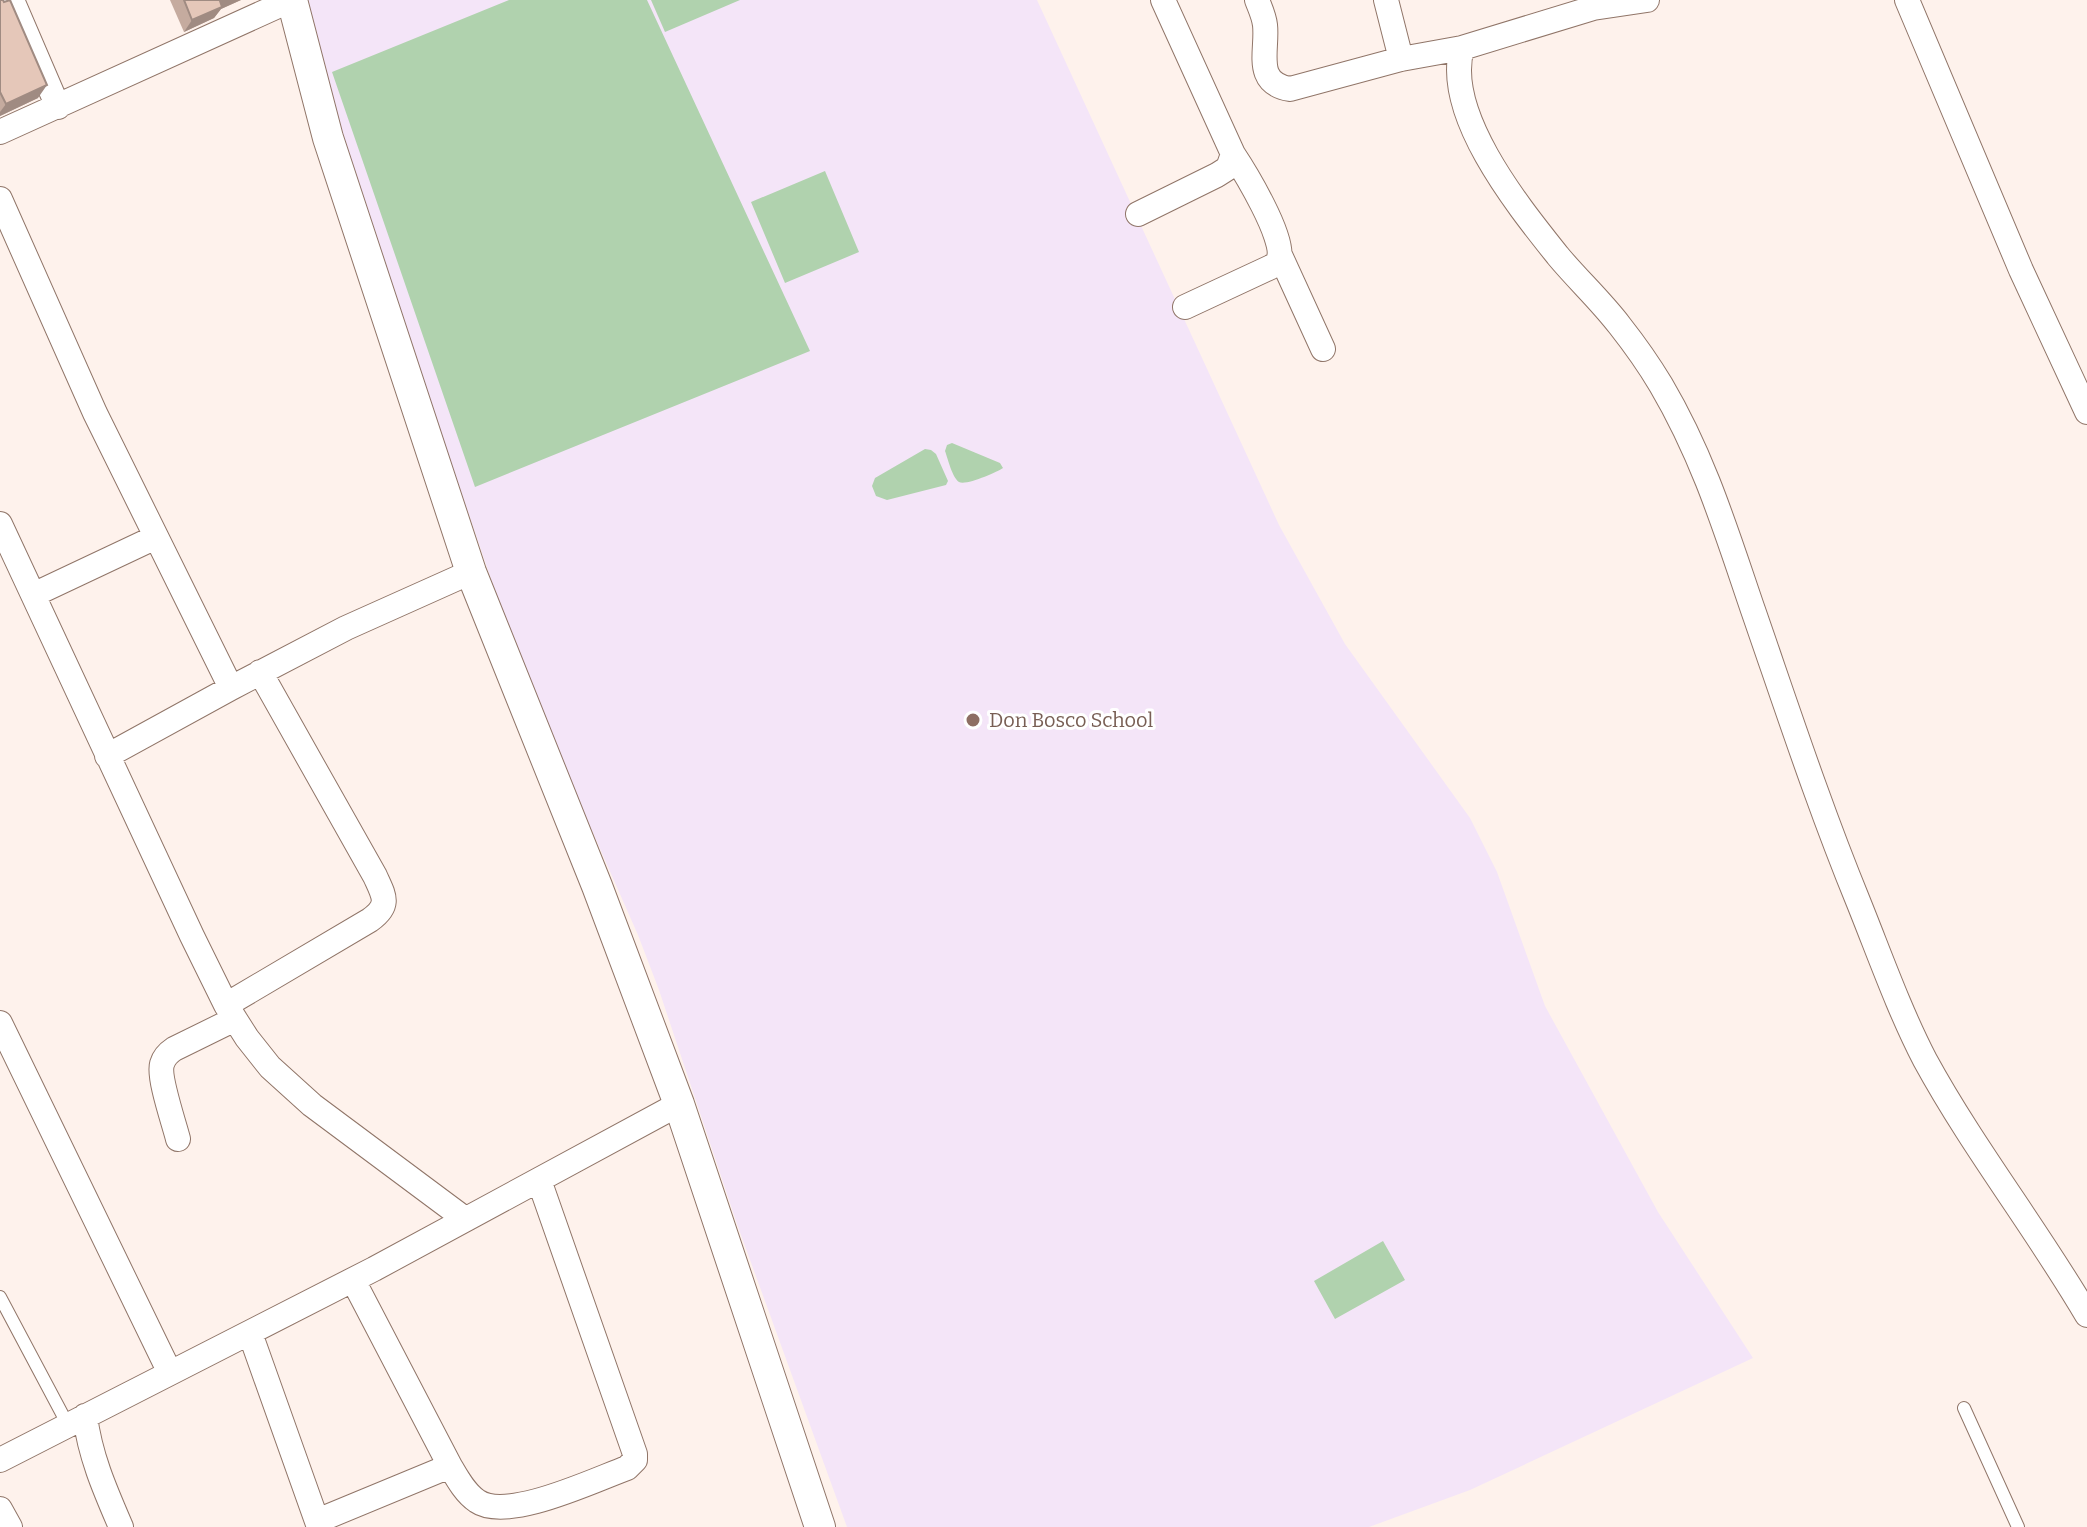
<svg xmlns="http://www.w3.org/2000/svg" width="2087" height="1527" font-family="Bitter,serif">
<style>
.education{fill:#f4e5f8}
.green{fill:#b0d2ae}
.lines{fill:none;stroke-linecap:round;stroke-linejoin:round}
.service-casing{stroke:#907568;stroke-width:14}
.minor-casing{stroke:#907568;stroke-width:26}
.tertiary-casing{stroke:#907568;stroke-width:32}
.service{stroke:#fff;stroke-width:12}
.minor{stroke:#fff;stroke-width:24}
.tertiary{stroke:#fff;stroke-width:30}
.wall{fill:#c5ab9f}
.shaded-wall{fill:#a08b82}
.building{fill:#e5c7b9;stroke:#a08b82;stroke-width:2}
.education-dot{fill:#8d6e63;stroke:#fff;stroke-width:3}
.labels{text-anchor:middle;stroke-width:6;stroke-linejoin:round;paint-order:stroke}
.education-label{font-size:20px;fill:#785e54;stroke:#fff;text-anchor:start}
</style>
<rect width="100%" height="100%" fill="#fef2ec"/>
<!-- education -->
<path class="education" d="M304 0H1037L1279 525 1345 644 1470 818 1497 872 1545 1006 1658 1212 1753 1358 1470 1490 1369 1527H847L737 1224 659 990 638 935 590 826 505 620 346 155Z"/>
<!-- green -->
<path class="green" d="M509 0H647L810 351 475 487 332 72Z
M651 0H740L665 32Z
M825 171 859 252 785 283 751 202Z
M952 443 1000 463 1003 468C997 472 966 486 959 482 952 477 948 459 945 451L947 445Z
M925 449 931 450 936 454 948 481 946 485 887 500 876 496 872 486 875 478Z
M1383 1241 1405 1280 1335 1319 1314 1281Z"/>
<g class="lines">
<defs>
<path id="service" d="M0 1297 68 1425
M1964 1408 2018 1527"/>
<path id="minor" d="M12 0 58 107
M1257 0C1260 8 1264 16 1265 25 1268 50 1253 83 1290 89L1401 59 1462 48 1593 8 1647 0
M1386 0 1401 59
M1907 0 2021 270 2087 412
M1462 48C1443 114 1519 207 1558 256 1578 280 1601 301 1620 326 1635 345 1649 365 1661 385 1704 458 1726 531 1753 610 1787 708 1819 806 1858 901 1879 953 1899 1010 1925 1060 1973 1148 2036 1228 2087 1315
M0 132 291 0
M0 199 95 413 231 688
M1138 214 1217 175 1228 168 1233 154 1163 0
M1280 255 1323 349
M1185 307 1271 267C1276 264 1278 264 1279 258 1285 238 1245 172 1233 154
M0 524 192 936 226 1005 247 1038 270 1067 312 1105 465 1219
M33 595 156 537
M107 756 231 688 346 628 471 572
M226 1005 370 920C391 905 384 896 375 876L260 672
M0 1023 170 1373
M178 1139C174 1123 158 1077 162 1064 164 1057 168 1053 174 1049L235 1019
M353 1280 450 1466C457 1478 465 1493 477 1501 507 1522 594 1480 627 1468L635 1460V1454L539 1180
M250 1333 319 1527
M85 1416C90 1456 105 1490 121 1527
M0 1460 374 1269 679 1104
M0 1509 10 1527
M317 1521 450 1466"/>
<path id="tertiary" d="M292 0 328 138 471 572 597 886 679 1104 820 1527"/>
</defs>
<!-- service casing -->
<use href="#service" class="service-casing"/>
<!-- minor casing -->
<use href="#minor" class="minor-casing"/>
<!-- tertiary casing -->
<use href="#tertiary" class="tertiary-casing"/>
<!-- service -->
<use href="#service" class="service"/>
<!-- minor -->
<use href="#minor" class="minor"/>
<!-- tertiary -->
<use href="#tertiary" class="tertiary"/>
</g>
<!-- wall -->
<path class="wall" d="M0 0 38 98 0 116Z
M170 0H241L221 9 214 18 184 32Z"/>
<!-- shaded-wall -->
<path class="shaded-wall" d="M223 0H241L221 9 214 18 184 32 192 20Z
M47 85 38 98 0 116V112L6 104Z"/>
<!-- building -->
<path class="building" d="M0 0H3L4 2 10 0 47 85 6 104 0 92Z
M184 0H223L220 1 222 7 192 20Z"/>
<!-- markers -->
<circle class="education-dot" cx="973" cy="720" r="8"/>
<g class="labels">
<!-- education labels -->
<g class="education-label">
<text x="989" y="727">Don Bosco School</text>
</g>
</g>
</svg>
